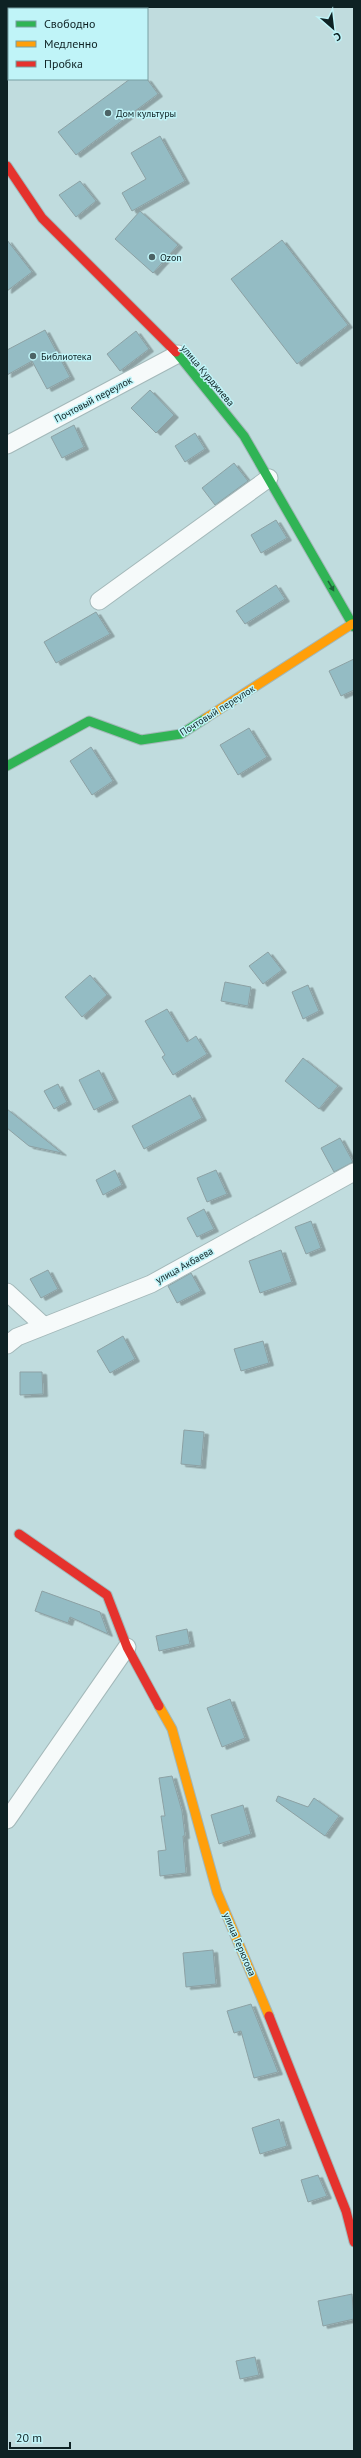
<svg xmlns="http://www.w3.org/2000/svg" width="361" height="2458" font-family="'PT Sans',sans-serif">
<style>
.building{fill:#94bcc4;stroke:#8ca1a4;filter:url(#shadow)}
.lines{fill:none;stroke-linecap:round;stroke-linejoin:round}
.street-casing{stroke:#a3b8b9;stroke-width:19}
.fast-casing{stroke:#a3b8b9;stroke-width:11}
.slow-casing{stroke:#a3b8b9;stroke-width:11}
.jam-casing{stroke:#a3b8b9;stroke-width:11}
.street{stroke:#f6fafa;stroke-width:17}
.fast{stroke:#30b455;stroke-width:9}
.slow{stroke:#ff9f0a;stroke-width:9}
.jam{stroke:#e5322d;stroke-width:9}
.oneway{fill:#1d643a}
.poi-dot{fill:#4c6365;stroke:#c0f4f8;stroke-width:1.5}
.labels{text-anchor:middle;stroke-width:3;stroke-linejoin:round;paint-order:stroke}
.poi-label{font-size:10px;fill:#0e2224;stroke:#c0f4f8;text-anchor:start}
.street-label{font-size:10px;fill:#0e2224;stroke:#c0f4f8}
</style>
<defs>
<filter id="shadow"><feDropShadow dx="4.5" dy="2.5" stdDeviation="0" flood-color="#0004"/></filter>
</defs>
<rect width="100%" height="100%" fill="#c0dcde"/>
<!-- building -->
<path class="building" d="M130 79H147L158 94 76 155 58 132Z
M160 136 185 181 132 211 122 193 146 179 131 153Z
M80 181 96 201 76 217 59 195Z
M140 211 178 245 153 273 115 239Z
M7 240 32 272 7 291Z
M282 240 348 325 297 364 231 279Z
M45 330 70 377 47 389 32 361 7 375V350Z
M136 331 149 349 120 371 107 354Z
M150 390 174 415 156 433 131 408Z
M74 425 84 447 62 458 51 437Z
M195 433 205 449 185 462 175 446Z
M234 463 248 481 215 505 202 488Z
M276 520 287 538 261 553 251 535Z
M276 585 285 599 245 624 236 611Z
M96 612 110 634 56 663 44 642Z
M354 659V690L341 696 329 671Z
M249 728 267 757 238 775 220 745Z
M91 747 113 781 92 795 70 761Z
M268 952 282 970 263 984 249 966Z
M90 975 107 995 82 1017 65 997Z
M225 982 251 987 248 1006 221 1001Z
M308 985 319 1011 303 1019 292 992Z
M167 1009 187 1042 196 1036 207 1054 173 1075 162 1057 165 1055 145 1021Z
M303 1058 338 1086 319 1109 285 1081Z
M99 1070 114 1100 94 1110 79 1080Z
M58 1084 67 1102 54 1109 44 1091Z
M190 1095 202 1118 144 1149 132 1126Z
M7 1109 62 1153 29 1146 7 1128Z
M340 1138 353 1162 334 1172 321 1148Z
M115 1170 122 1185 103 1195 96 1180Z
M216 1170 227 1194 207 1202 197 1178Z
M204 1209 214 1229 197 1237 187 1218Z
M311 1221 321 1248 306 1254 295 1227Z
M281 1250 292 1282 260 1293 249 1261Z
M48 1270 58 1289 41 1298 30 1279Z
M191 1273 201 1291 177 1303 168 1286Z
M123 1336 135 1359 110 1373 97 1351Z
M263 1341 269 1363 241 1371 234 1349Z
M20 1372H42L43 1394 20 1395Z
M184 1430 204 1432 201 1466 181 1464Z
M42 1591 100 1612 108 1634 70 1617 68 1623 35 1611Z
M187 1629 190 1644 159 1651 156 1636Z
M230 1699 245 1738 222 1747 207 1708Z
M172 1776 182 1811 185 1836H183L186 1873 160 1876 158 1851 166 1850 161 1816H165L159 1778Z
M278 1796 308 1807 314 1798 339 1816 325 1836 276 1801Z
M243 1805 251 1834 219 1844 211 1815Z
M213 1950 216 1984 186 1987 183 1953Z
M251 2004 278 2072 254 2078 241 2031 234 2033 227 2011Z
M279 2119 287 2146 260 2154 252 2128Z
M318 2175 327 2196 308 2202 301 2180Z
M352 2294 354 2319 323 2326 318 2301Z
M255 2357 259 2375 240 2379 236 2361Z"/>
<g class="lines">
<defs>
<path id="street" d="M7 445 178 354
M99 601 269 478
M7 1292 44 1326
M7 1345 17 1337 151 1284 354 1172
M7 1820 127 1647"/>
<path id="fast" d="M176 352 244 436 354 627
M7 766 89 721 141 740 181 734 206 718"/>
<path id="slow" d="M206 718 352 624
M159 1706 172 1729 217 1892 269 2016"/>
<path id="jam" d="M7 166 42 218 176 352
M19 1534 107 1595 127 1647 159 1706
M269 2016 346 2211 354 2242"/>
</defs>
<!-- street casing -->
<use href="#street" class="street-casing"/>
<!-- fast casing -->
<use href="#fast" class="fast-casing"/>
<!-- slow casing -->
<use href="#slow" class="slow-casing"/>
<!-- jam casing -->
<use href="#jam" class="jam-casing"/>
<!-- street -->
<use href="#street" class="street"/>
<!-- fast -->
<use href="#fast" class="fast"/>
<!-- slow -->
<use href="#slow" class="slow"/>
<!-- jam -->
<use href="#jam" class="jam"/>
</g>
<!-- one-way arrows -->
<defs><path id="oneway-solid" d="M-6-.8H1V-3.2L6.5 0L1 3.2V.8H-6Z"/></defs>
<use class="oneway" href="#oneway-solid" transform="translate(331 586) rotate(60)"/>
<!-- markers -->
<g class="poi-dot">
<circle cx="108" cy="113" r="4"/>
<circle cx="152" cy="257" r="4"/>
<circle cx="33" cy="356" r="4"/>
</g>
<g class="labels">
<!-- poi labels -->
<g class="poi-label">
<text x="116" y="117">Дом культуры</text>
<text x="160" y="261">Ozon</text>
<text x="41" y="360">Библиотека</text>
</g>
<!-- street labels -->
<g class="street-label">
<text transform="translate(208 375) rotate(50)" y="4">улица Курджиева</text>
<text transform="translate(93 399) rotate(-28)" y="4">Почтовый переулок</text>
<text transform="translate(217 710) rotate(-32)" y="4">Почтовый переулок</text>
<text transform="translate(184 1265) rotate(-29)" y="4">улица Акбаева</text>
<text transform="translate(240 1944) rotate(67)" y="4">улица Герюгова</text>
</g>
</g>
<!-- border -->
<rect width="361" height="2458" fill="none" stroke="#0e2224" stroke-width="16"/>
<!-- legend -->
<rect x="8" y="8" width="140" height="72" fill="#c0f4f8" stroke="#79a0a3"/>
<rect x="16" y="21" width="20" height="6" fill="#30b455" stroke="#79a0a3"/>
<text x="44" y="28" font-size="12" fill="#0e2224">Свободно</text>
<rect x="16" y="41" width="20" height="6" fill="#ff9f0a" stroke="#79a0a3"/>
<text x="44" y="48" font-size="12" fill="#0e2224">Медленно</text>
<rect x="16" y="61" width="20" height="6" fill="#e5322d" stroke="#79a0a3"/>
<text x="44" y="68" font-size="12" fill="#0e2224">Пробка</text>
<!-- north arrow -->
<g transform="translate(333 28) rotate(152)" stroke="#c0f4f8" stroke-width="3" paint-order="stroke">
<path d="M0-3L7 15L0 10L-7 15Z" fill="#0e2224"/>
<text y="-6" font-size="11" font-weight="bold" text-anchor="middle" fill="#0e2224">С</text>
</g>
<!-- scale -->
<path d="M10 2442v6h60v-6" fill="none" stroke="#0e2224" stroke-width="2"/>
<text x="16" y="2442" font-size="12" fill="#0e2224" stroke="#c0f4f8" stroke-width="3" paint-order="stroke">20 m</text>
</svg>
